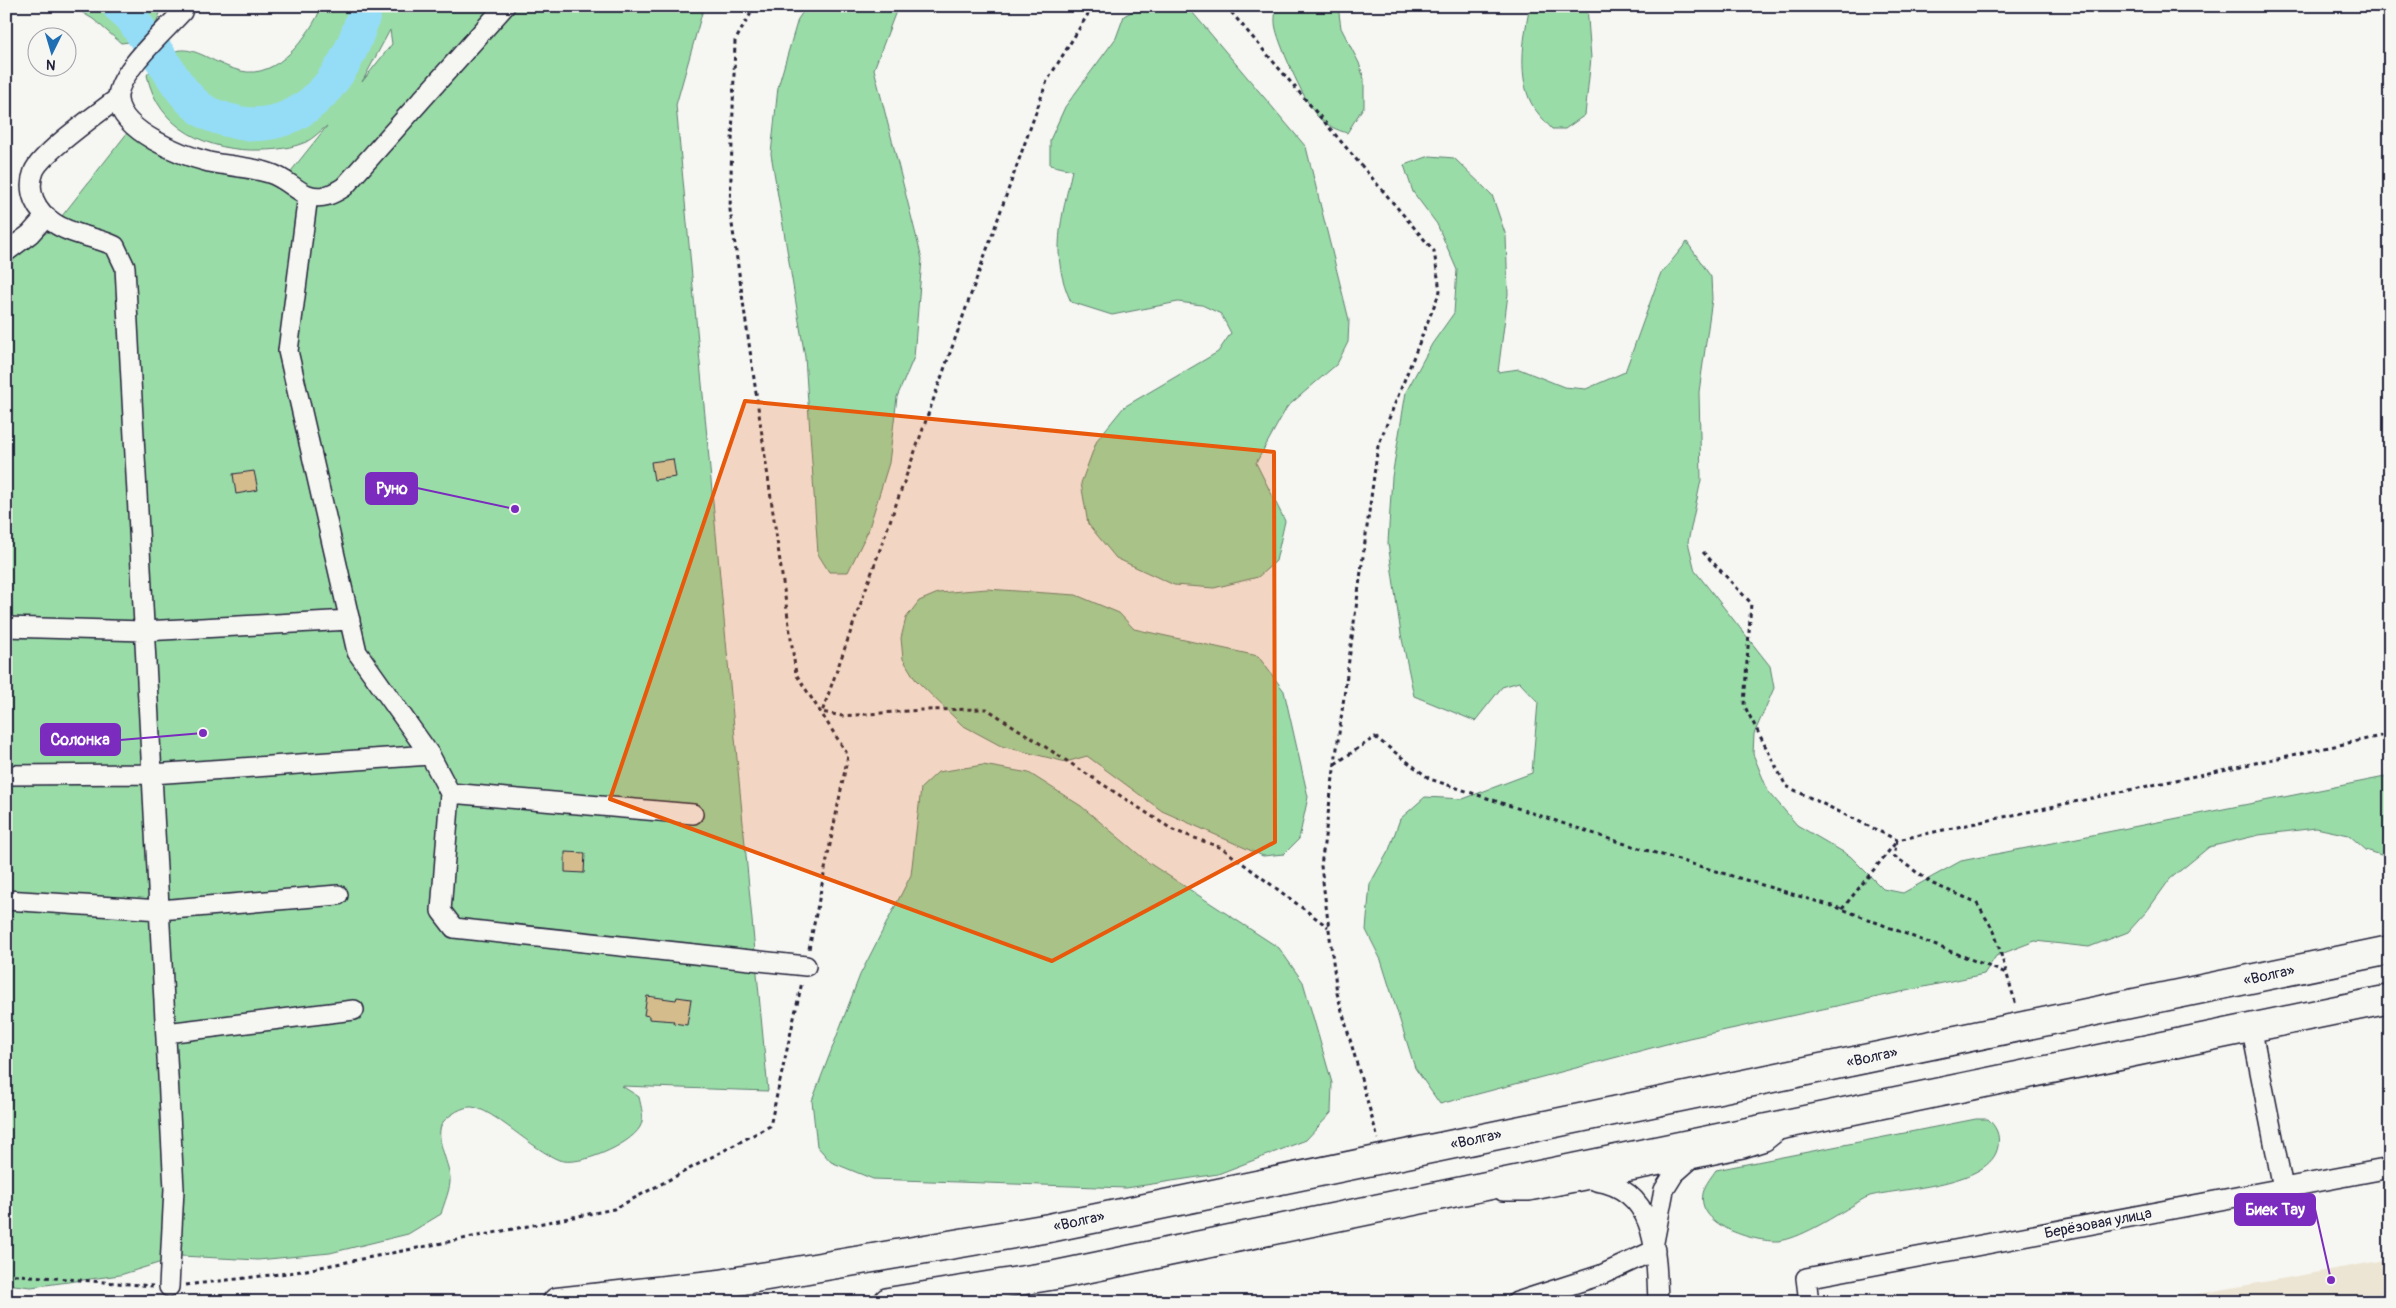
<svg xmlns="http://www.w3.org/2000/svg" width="2396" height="1308" font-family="Pangolin,sans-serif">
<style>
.built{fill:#ece5d3}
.green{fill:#9adca7;stroke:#5e7f71;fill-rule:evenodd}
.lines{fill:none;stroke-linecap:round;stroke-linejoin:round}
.river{stroke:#95dcf6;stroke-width:34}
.building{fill:#d5bc8c;stroke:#22223b}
.minor-casing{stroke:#22223b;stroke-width:22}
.highway-casing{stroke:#22223b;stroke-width:31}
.path{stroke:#22223b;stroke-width:3;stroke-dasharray:4 4;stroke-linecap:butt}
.minor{stroke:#f6f6f2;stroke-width:19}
.highway{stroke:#f6f6f2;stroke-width:28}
.marked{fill:#e8590c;fill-opacity:0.2;stroke:#e8590c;stroke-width:4;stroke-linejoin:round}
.labels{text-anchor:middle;stroke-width:5;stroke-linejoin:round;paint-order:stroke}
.street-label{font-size:15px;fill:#22223b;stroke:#f6f6f2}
.leader{fill:none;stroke:#7b2cbf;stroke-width:2}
.callout-dot{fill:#7b2cbf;stroke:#f6f6f2;stroke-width:2}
.callout{fill:#7b2cbf;stroke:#7b2cbf;stroke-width:2}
.callout-label{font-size:16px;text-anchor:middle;font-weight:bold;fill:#fff}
</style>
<rect width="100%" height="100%" fill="#f6f6f2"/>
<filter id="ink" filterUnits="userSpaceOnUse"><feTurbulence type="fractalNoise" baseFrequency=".02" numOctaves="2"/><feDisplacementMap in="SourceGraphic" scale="10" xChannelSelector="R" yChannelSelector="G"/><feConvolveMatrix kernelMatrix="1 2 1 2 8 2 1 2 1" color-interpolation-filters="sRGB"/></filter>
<g filter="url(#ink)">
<!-- built -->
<path class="built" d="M2390 1259V1302H2155Z"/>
<!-- green -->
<path class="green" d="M71 6H162L154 32 145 40 121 43 93 19Z
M322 6H704L676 105 768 1091 622 1086 639 1097C641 1107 645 1118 640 1127 630 1145 579 1167 559 1160 533 1150 493 1109 472 1107 463 1106 449 1115 443 1122 433 1136 449 1162 450 1178 451 1188 444 1203 441 1214L408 1234 330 1253 258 1260 181 1256 120 1275 31 1287 6 1284V260L51 230 128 132 284 180 327 126C320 131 314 138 306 142 292 148 275 150 261 150 209 152 158 129 147 75 182 27 201 61 241 71 277 80 310 35 322 6ZM390 30 392 44 362 82Z
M807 6H898L874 69 922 259 914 357 897 397 889 463 868 531 848 572H829L818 554 805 357 771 154 778 87 798 19Z
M1141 6H1187L1306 147 1349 320 1348 342 1337 364 1287 407 1256 463 1285 521 1276 561 1258 577 1214 588 1174 585 1116 558 1088 524 1081 483 1097 440 1124 407 1218 352 1231 333 1221 314 1202 305 1178 302 1112 315 1071 302C1049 254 1062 219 1072 170L1050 165V140L1065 107 1116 38 1124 16Z
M1277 6H1338L1341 28 1359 63 1364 79V106L1347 133C1337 130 1328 126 1320 119 1307 108 1280 47 1276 29 1274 21 1275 14 1277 6Z
M1530 6H1587L1591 58 1585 115 1565 129H1552C1544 120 1533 109 1529 98 1518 71 1524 34 1530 6Z
M1430 156 1454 158 1492 195 1506 236 1508 294 1498 372 1519 369 1564 387 1586 389 1625 372 1660 275 1687 242 1711 277 1712 299 1699 392 1701 480 1688 542 1695 571 1770 666 1774 688 1754 734 1753 754 1768 791 1797 825 1850 856 1883 889 1903 893 1961 861 2390 776V858L2366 850 2349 835 2316 828 2259 835 2209 847 2170 879 2147 911 2128 932 2089 947 2035 941 1996 956 1984 974 1689 1038 1440 1104 1415 1068 1381 960 1366 930 1370 884 1389 850 1400 819 1425 797 1463 799 1532 773 1538 702 1519 682 1502 687 1475 721 1414 696 1401 634 1388 543 1392 477 1406 392 1432 344 1454 313 1457 270 1437 224 1413 192 1404 165Z
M987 589 1076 595 1119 613 1134 629 1258 656 1284 691 1308 797 1299 839 1284 854 1263 856 1162 811 1087 756 1066 762 1001 746 962 725 915 679 903 659 901 638 906 618 919 601 938 593Z
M983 765 1029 773 1081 806 1149 863 1279 948 1303 982 1332 1083 1331 1113 1306 1140 1218 1174 1126 1188 873 1179 831 1162 817 1146 812 1101 860 975 911 875 921 788 938 772Z
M1976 1119H1988C1996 1127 2000 1134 1998 1146 1992 1186 1901 1188 1870 1196 1863 1198 1856 1204 1850 1207 1832 1218 1799 1239 1778 1241 1754 1242 1692 1225 1704 1190 1706 1183 1712 1176 1716 1170Z"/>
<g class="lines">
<!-- river -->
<path class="river" d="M119 6 132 18 144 36
M158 54C170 72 182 95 200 108 211 117 226 120 239 123 310 134 351 67 366 6"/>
</g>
<!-- building -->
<path class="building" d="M673 459 676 477 654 480 651 462Z
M254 471 258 490 236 494 233 474Z
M565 852 585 853 584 873 565 872Z
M647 996 676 1000 677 997 691 999 687 1025 673 1023 674 1021 649 1019V1016L644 1015Z"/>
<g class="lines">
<defs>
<path id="minor" d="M184 6 182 12C165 31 115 75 118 100 122 132 181 155 209 162 228 166 250 167 269 173 286 178 296 191 308 195 322 200 333 194 344 187L505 6
M118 98C99 113 42 152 34 171 26 192 36 211 54 223 71 235 96 237 115 246L125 267 174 1189 169 1287
M308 195 288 351 357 652 430 755 450 793 441 911 454 928 806 966
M6 252 30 234 46 216
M6 627 144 631 350 620
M6 775 152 774 430 755
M450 793 693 814
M6 900 160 910 338 895
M2251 1026 2283 1188
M166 1033 354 1010
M1596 1181C1657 1190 1656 1252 1658 1302
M1503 1191H1529L1691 1159
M1654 1242 1664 1190 1674 1174 1691 1159 1743 1148 1765 1141 1775 1133
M1517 1302 1601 1275 1655 1250
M1809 1302 1806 1278 2390 1168"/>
<path id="highway" d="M557 1302 720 1284 1049 1228 2390 950
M888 1302 1056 1275 2390 999"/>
</defs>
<!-- minor casing -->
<use href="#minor" class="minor-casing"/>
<!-- highway casing -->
<use href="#highway" class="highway-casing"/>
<!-- path -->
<path class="path" d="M755 6 735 41 730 210 796 674 848 755 809 949
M1093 6 1047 81 822 712 842 716 921 710 987 709 1173 830 1222 848 1328 927
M1226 6 1434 251 1440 291 1378 446 1321 866 1337 993 1378 1139
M1703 552 1751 603 1744 705 1786 786 1897 840 2390 734
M1335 764 1375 737 1430 779 1619 842 1842 909 2006 973
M1897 840 1894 856 1933 884 1976 902 1994 931 2016 1005
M1842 909 1897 841
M6 1274 153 1286
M186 1285 296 1272 614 1209 770 1126 802 982"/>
<!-- minor -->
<use href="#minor" class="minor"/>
<!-- highway -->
<use href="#highway" class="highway"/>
</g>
</g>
<!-- marked area -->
<path class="marked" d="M745 401 1274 452 1275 842 1052 961 610 799Z"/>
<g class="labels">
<!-- street labels -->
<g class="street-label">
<text transform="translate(2269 975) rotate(-12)" y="5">«Волга»</text>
<text transform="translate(1872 1057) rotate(-12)" y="5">«Волга»</text>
<text transform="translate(1476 1139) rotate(-12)" y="5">«Волга»</text>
<text transform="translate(1079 1221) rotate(-12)" y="5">«Волга»</text>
<text transform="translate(2098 1223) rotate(-11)" y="5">Берёзовая улица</text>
</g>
</g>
<!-- callouts -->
<path class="leader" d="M515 509L417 488M203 733L120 740M2331 1280L2315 1209"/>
<g class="callout-dot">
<circle cx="515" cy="509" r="5"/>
<circle cx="203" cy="733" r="5"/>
<circle cx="2331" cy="1280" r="5"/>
</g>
<g class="callout">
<rect x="366" y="473" width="51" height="31" rx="5"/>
<rect x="41" y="724" width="79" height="31" rx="5"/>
<rect x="2235" y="1194" width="80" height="31" rx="5"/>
</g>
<g class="callout-label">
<text x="392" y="494">Руно</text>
<text x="80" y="745">Солонка</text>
<text x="2275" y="1215">Биек Тау</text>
</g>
<!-- margin -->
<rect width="2396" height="1308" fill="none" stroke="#f6f6f2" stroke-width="25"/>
<rect x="12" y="12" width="2371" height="1283" fill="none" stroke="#22223b" stroke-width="2" filter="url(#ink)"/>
<!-- north arrow -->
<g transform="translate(52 52) rotate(185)"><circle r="24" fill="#f6f6f2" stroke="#a1a1a9"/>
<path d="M0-4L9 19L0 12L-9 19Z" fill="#1f6fb2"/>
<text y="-8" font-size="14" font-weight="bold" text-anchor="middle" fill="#22223b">N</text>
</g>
</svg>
